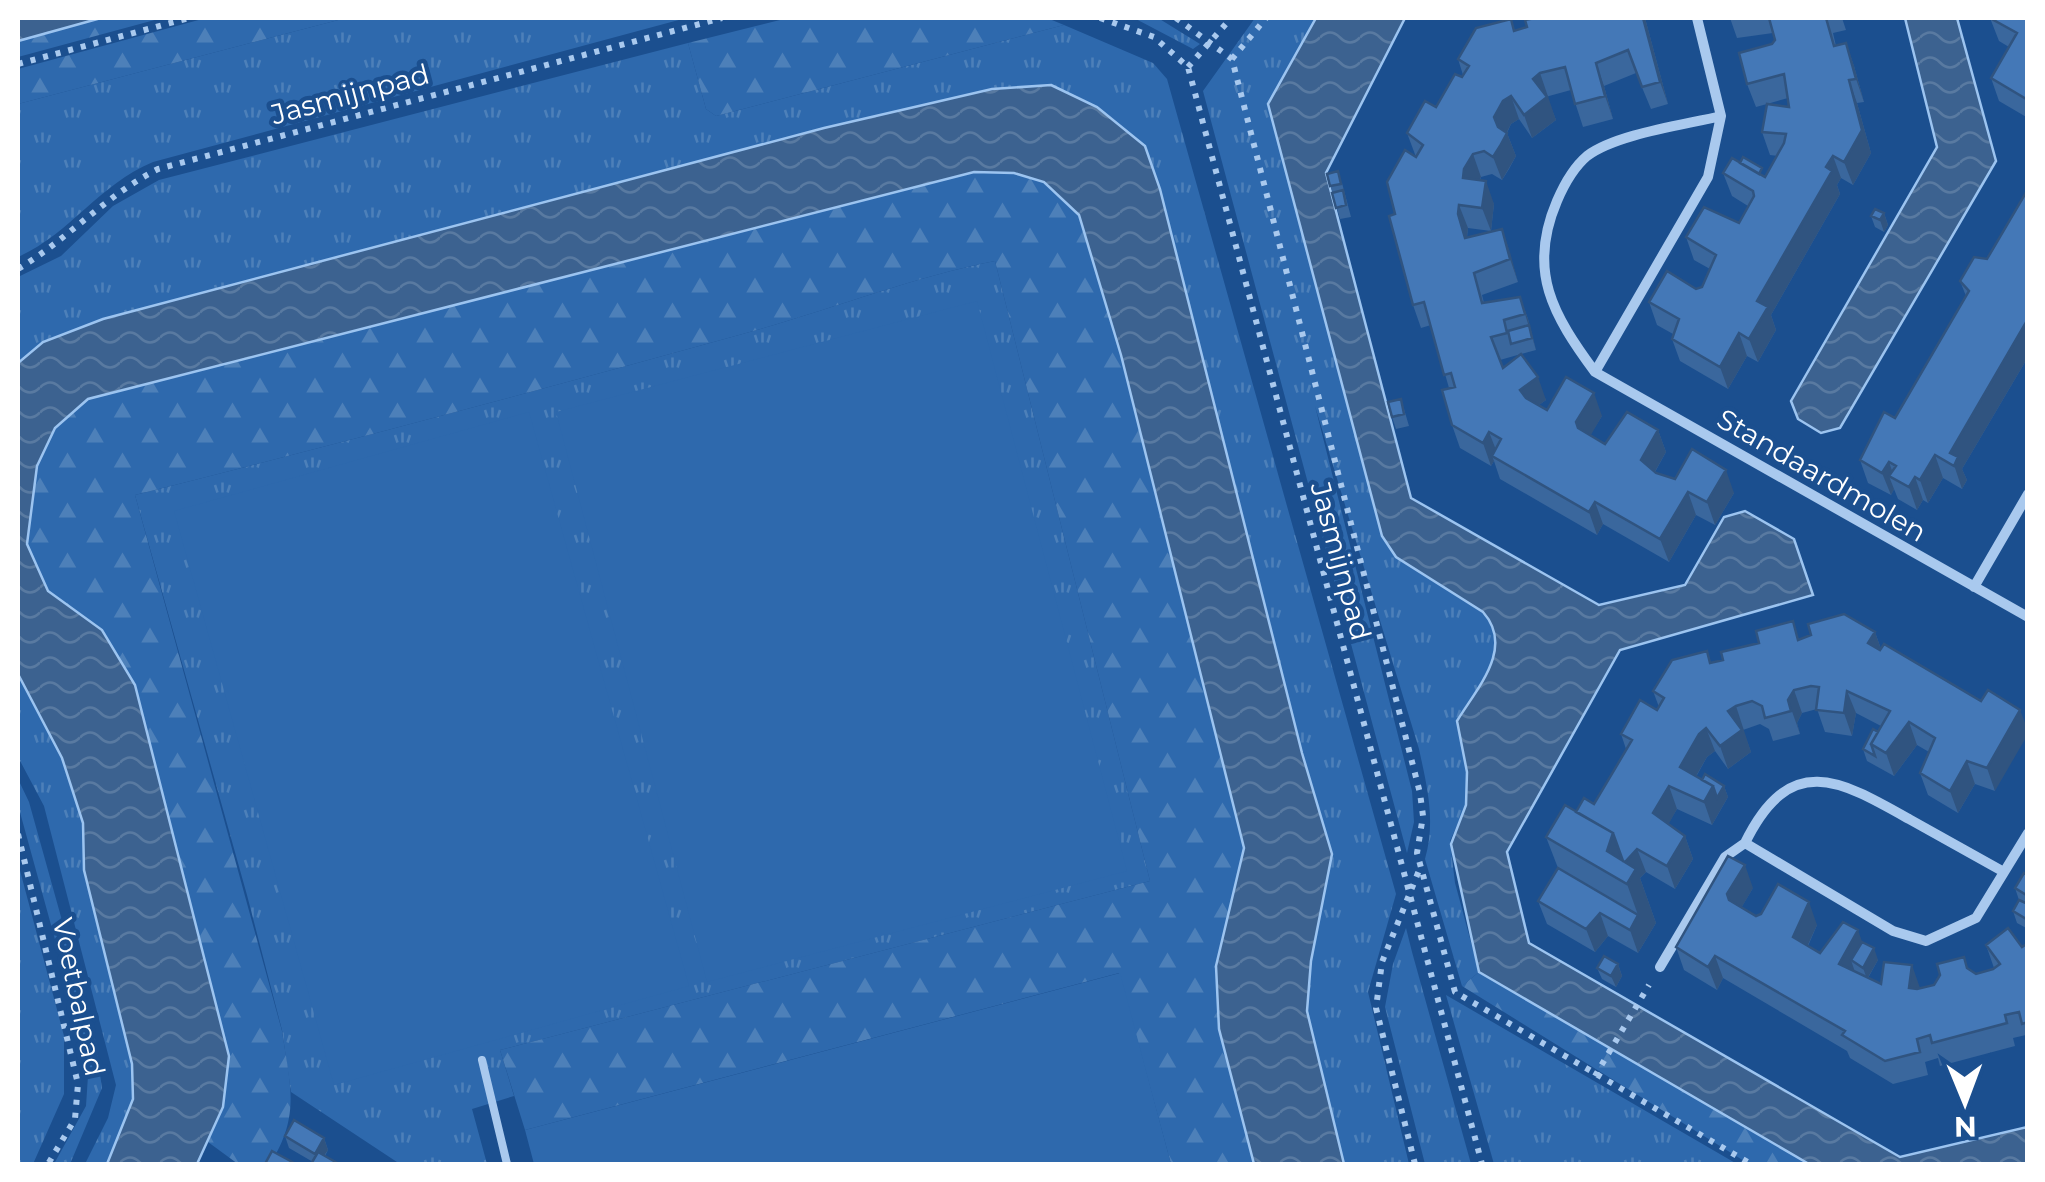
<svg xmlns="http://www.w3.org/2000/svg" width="2045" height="1182" font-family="Montserrat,sans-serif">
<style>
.grass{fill:url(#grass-tufts)}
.forest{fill:url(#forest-firs)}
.pitch{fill:#2e69ad}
.water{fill:url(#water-waves);stroke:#9cc4f0;stroke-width:2.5}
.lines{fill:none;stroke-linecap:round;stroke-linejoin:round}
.path{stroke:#a9c9ee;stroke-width:6;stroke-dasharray:5 8;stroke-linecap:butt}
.service{stroke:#a9c9ee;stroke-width:8}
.minor{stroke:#a9c9ee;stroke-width:10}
.wall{fill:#3a679d;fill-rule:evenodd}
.shaded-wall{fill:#305480}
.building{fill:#4478b7;stroke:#305480;stroke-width:2.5}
.labels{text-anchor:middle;stroke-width:9;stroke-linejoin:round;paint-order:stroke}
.street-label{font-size:28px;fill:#fff;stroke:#1b4f8f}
</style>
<defs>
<pattern id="grass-tufts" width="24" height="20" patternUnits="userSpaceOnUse" patternTransform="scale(2.5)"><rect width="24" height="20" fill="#2e69ad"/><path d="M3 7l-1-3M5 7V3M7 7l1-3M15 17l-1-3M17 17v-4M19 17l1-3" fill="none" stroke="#4d80b9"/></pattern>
<pattern id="forest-firs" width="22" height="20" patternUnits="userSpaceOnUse" patternTransform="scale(2.5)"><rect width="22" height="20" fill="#2e69ad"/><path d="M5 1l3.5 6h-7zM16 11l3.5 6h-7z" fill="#4d80b9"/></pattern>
<pattern id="water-waves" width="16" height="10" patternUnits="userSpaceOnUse" patternTransform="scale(2.5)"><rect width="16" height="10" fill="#3c6290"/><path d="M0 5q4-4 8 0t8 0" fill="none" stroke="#597aa1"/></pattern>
</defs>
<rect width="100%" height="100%" fill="#1b4f8f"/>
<!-- grass -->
<path class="grass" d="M346 18H686L153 162C98 185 70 234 18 257V104Z
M1134 18H1158L1200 44 1193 49Z
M1255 18H1316L1268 105 1382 536 1396 557 1483 612C1515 648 1477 688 1457 721L1467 772 1466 805 1450 841 1455 883 1479 972 1462 986 1425 859C1436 821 1427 786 1419 749L1315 406 1412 791 1414 822 1407 853 1203 91Z
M1064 25 1153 63 1167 79 1396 894 1368 992 1409 1164H1344L1307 1011 1311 961 1332 854 1302 753 1160 189 824 128 103 319 43 342 18 363V277L61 256 113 206 159 180 688 43 706 109 716 116Z
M995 261 1150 881 500 1050 514 1096 472 1109 487 1164H400L291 1092 282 1030 247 895 135 495C337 444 538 391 739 335 825 312 908 278 995 261Z
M18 674 62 758 83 823 84 870 132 1064 133 1098 107 1164H85L108 1118 116 1085 44 806 18 757Z
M18 779 29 802 95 1039 102 1088 70 1164H54L86 1106 88 1076 83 1041 18 805Z
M18 863 64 1036V1094L33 1164H18Z
M1406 928 1412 952 1471 1164H1425L1385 1007 1393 964Z
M1446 995 1737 1164H1494Z"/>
<!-- forest -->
<path class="forest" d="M101 18H162L18 57V41Z
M206 18H346L18 104V69Z
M788 18H1047L1064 25 716 116 706 109 688 43Z
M974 172 1014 173 1044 182 1079 215 1121 355 1244 849 1216 966 1219 1029 1254 1164H1171L1119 973 525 1130 500 1050 1150 881 995 261C908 278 825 312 739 335 538 391 337 444 135 495L282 1031C290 1085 301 1115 270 1164H238L208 1142 223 1107 229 1056 200 953 102 630 48 591 27 544 37 466 55 428 87 399Z
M1479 972 1809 1164H1749L1462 986Z"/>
<!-- pitch -->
<path class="pitch" d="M977 301 1127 871 707 982 556 412Z
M529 412 689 986 334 1085 174 511Z
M1120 973 1171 1164H534L525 1130Z"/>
<!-- water -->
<path class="water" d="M18 18H101L18 41Z
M1316 18H1405L1326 173 1411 498 1599 605 1685 585 1724 517 1745 511 1794 539 1813 595 1620 650 1507 852 1529 943 1900 1157 2027 1127V1164H1809L1479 972 1451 844 1466 805 1467 772 1457 721C1477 688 1515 648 1483 612L1396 557 1382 536 1268 104Z
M1905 18H1957L1996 161 1840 428 1821 433 1798 419 1791 401 1937 147Z
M1051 85 1097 107 1145 146 1160 189 1302 753 1332 854 1311 961 1307 1011 1344 1164H1254L1219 1029 1216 966 1244 848 1121 355 1079 215 1044 182 1014 173 974 172 88 399 55 428 37 466 27 544 48 591 102 630 135 685 229 1056 223 1107 197 1164H107L133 1099 132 1064 84 870 83 823 62 758 18 674V363L43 342 103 319 824 128 992 89Z"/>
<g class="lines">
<!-- path -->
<path class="path" d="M1100 18 1154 37 1188 67 1482 1164
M1176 18 1232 59 1420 793 1423 816 1417 853 1455 992 1751 1164
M1232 59 1266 18
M18 64 189 18
M1188 67 1231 18
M18 269C68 239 105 196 158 169L722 18
M18 834 78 1084 75 1119 48 1164
M1595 1076 1649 985
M1415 1164 1376 1008 1382 962 1420 868"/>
<!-- service -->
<path class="service" d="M482 1060 507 1164"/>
<!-- minor -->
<path class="minor" d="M1721 116C1684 125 1616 134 1587 156 1574 167 1563 187 1557 201 1527 271 1553 315 1595 372L2028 617
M1595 372 1708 177 1721 116 1697 18
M1974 587 2028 494
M2004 872C1973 855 1941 837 1909 819 1840 780 1790 751 1745 843L1893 931 1926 941 1976 918 2028 833
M1660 967 1725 857 1745 843"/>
</g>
<!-- wall -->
<path class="wall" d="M1645 18 1668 104 1651 109 1636 73 1604 86 1613 119 1583 127 1571 90 1549 96 1547 97 1556 120 1532 138 1519 119 1511 124 1507 133 1516 156 1509 169 1502 180 1492 174 1481 177 1480 180 1494 204 1491 231 1468 228 1467 237 1502 229 1518 282 1482 295 1484 303 1520 297 1528 319 1536 350 1521 354 1546 400 1539 405 1547 410 1602 416 1590 435 1605 444 1658 430 1666 452 1655 472 1675 479 1734 493 1715 525 1696 515 1669 562 1603 524 1597 535 1500 479 1494 461 1491 466 1460 448 1452 425 1449 388 1431 325 1421 328 1413 305 1395 214 1416 157 1407 133 1436 107 1462 77 1463 75 1458 59 1515 31ZM1521 354 1503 368 1500 360Z
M1730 18H1842L1846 30 1833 33 1836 46 1846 43 1854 66 1864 102 1857 103 1871 153 1853 185 1841 178 1837 185 1840 194 1771 315 1776 330 1758 362 1747 356 1728 389 1680 361 1672 339 1673 334 1657 325 1649 302 1702 287 1710 269 1694 260 1686 237 1739 223 1748 206 1732 196 1723 173 1765 177 1778 156 1770 155 1762 132 1767 104 1756 107 1747 84 1775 40 1773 33 1737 38ZM1788 98 1789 107 1767 104Z
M1990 18H2028V118L1999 101 1991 78 2009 47 1999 41Z
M1327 174 1342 183 1351 217 1340 219Z
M2028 189V357L1962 469 1967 480 1962 489 1943 478 1928 503 1923 500 1917 510 1898 499 1894 489 1891 495 1868 483 1860 460 1895 418 1966 296 1960 281 1987 259Z
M1884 213 1888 225 1884 232 1875 227 1871 216Z
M1401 399 1409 426 1396 429 1392 417Z
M1875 632 1881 649 1981 701 1995 791 1975 784 1958 813 1928 795 1920 773 1929 752 1917 745 1894 776 1867 761 1863 749 1881 726 1856 713 1852 736 1825 732 1817 709 1802 713 1797 723 1800 734 1773 741 1769 729 1760 724 1743 730 1751 752 1728 769 1715 751 1707 757 1696 777 1702 780 1724 786 1728 797 1712 825 1677 809 1668 824 1685 836 1693 859 1675 889 1646 872 1640 878 1656 923 1638 953 1608 936 1595 952 1547 924 1538 901 1558 868 1546 837 1576 812 1594 804 1626 749 1621 734 1657 710 1659 707 1653 691 1707 651 1711 663 1800 639Z
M2028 875V929L2017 923 2013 911 2019 900 2015 888Z
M1753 888 1741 908 1756 916 1817 925 1808 946 1820 953 1862 942 1878 960 1868 978 1881 984 1920 989 1934 985 1968 968 1976 974 1994 968 1986 945 2022 947 2028 943V1040L2026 1035 2013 1038 2015 1046 1940 1066 1938 1058 1925 1062 1928 1075 1893 1084 1850 1058 1847 1051 1723 978 1717 990 1684 970 1676 947Z
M1618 964 1622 976 1616 987 1602 979 1597 968Z
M285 1136 324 1138 328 1150 325 1156 313 1162 289 1148Z"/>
<!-- shaded-wall -->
<path class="shaded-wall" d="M1643 18H1645L1668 104 1660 82Z
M1846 43 1854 66 1864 102 1856 79Z
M1596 63 1604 86 1613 119 1605 96Z
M1540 73 1556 120 1532 138 1524 115 1533 79Z
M1849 80 1857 103 1871 153 1853 185 1844 162Z
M1511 96 1519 119 1511 124 1503 140 1507 133 1516 156 1502 180 1493 157 1494 117 1503 101Z
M1473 154 1481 177 1473 192 1463 178 1464 169Z
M1833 156 1841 178 1837 185 1840 194 1771 315 1776 330 1758 362 1749 339 1757 301Z
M1486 181 1494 204 1491 231 1482 208Z
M1459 205 1468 228 1467 237 1465 238 1458 214Z
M1884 213 1888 225 1884 232 1880 220Z
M1502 229 1510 252 1518 282 1510 259Z
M1520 297 1528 319 1536 350 1525 314Z
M2028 319V357L1962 469 1967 480 1962 489 1950 453Z
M1739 333 1747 356 1728 389 1720 367Z
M1538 377 1546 400 1528 413 1520 390Z
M1594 393 1602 416 1585 445 1576 422Z
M1658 430 1666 452 1649 482 1641 460Z
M1489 432 1498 455 1492 456 1494 461 1491 466 1483 443Z
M1935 455 1943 478 1928 503 1920 480Z
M1889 462 1895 479 1889 476 1894 489 1891 495 1882 473Z
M1726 470 1734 493 1715 525 1707 502Z
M1915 477 1923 500 1917 510 1909 487Z
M1688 492 1696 515 1669 562 1660 539Z
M1595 502 1603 524 1597 535 1589 512Z
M1875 632 1883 655 1868 643Z
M1794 690 1802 713 1797 723 1800 734 1788 700Z
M1847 691 1856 713 1852 736 1844 713Z
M1736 706 1751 752 1728 769 1720 746 1728 711Z
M2020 710 2028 730V734L1995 791 1987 768Z
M1909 722 1917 745 1894 776 1886 753Z
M1706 728 1715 751 1707 757 1688 790 1680 767 1699 734Z
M1967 761 1975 784 1958 813 1950 791Z
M1669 786 1677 809 1662 836 1653 813Z
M1713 786 1721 809 1712 825 1704 802Z
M1724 786 1728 797 1721 809 1717 798Z
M1613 833 1637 849 1646 872 1640 878 1656 923 1638 953 1630 930 1638 915 1627 884 1607 851Z
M1685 836 1693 859 1675 889 1667 866Z
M1745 865 1753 888 1736 917 1737 923 1727 894Z
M1809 902 1817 925 1801 960 1793 937Z
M1600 913 1608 936 1595 952 1586 929Z
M1858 930 1866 953 1851 960 1855 972 1839 964Z
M1874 948 1878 960 1867 979 1863 968Z
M1715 956 1723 978 1717 990 1708 967Z
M1618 964 1622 976 1616 987 1611 976Z
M1912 965 1920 988 1917 1011 1909 988Z
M324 1138 328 1150 318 1164 315 1154Z"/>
<!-- building -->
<path class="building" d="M1535 18H1643L1660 82 1642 87 1628 50 1596 63 1605 96 1575 104 1565 67 1540 73 1533 79 1547 97 1524 115 1511 96 1503 101 1494 117 1498 127 1507 133 1500 146 1493 157 1484 151 1473 154 1464 169 1463 178 1486 181 1482 208 1459 205 1458 214 1465 238 1502 229 1510 259 1474 273 1482 303 1520 297 1525 314 1504 320 1507 333 1491 337 1503 368 1521 354 1538 377 1520 390 1526 398 1547 410 1566 377 1594 393 1576 422 1578 428 1605 444 1627 412 1658 430 1641 460 1656 473 1675 479 1692 449 1726 470 1707 502 1688 492 1660 539 1595 502 1589 512 1492 456 1501 439 1489 432 1483 443 1452 425 1442 390 1455 387 1451 373 1444 375 1424 302 1413 305 1389 216 1395 214 1387 182 1405 150 1416 157 1423 145 1407 133 1425 101 1436 107 1455 74 1462 77 1469 66 1458 59 1476 28 1511 19 1514 31 1527 27 1525 20Z
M1769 18H1826L1834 46 1846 43 1856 79 1849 80 1862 130 1844 162 1833 156 1826 167 1832 171 1757 301 1768 307 1749 339 1739 333 1720 367 1672 339 1679 319 1649 302 1667 271 1696 289 1702 287 1716 255 1686 237 1704 207 1739 223 1754 196 1753 191 1723 173 1732 158 1765 177 1784 143 1786 134 1762 132 1767 104 1789 107 1784 74 1747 84 1739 53 1772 44 1775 40Z
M1990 18H2028V100L1991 78 2017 33Z
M1743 157 1762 168 1759 174 1740 163Z
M1338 171 1341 184 1330 186 1327 174Z
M2028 189V319L1950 453 1958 457 1954 466 1935 455 1920 480 1915 477 1909 487 1889 476 1896 466 1889 462 1882 473 1860 460 1884 412 1895 418 1969 291 1960 281 1974 257 1987 259Z
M1343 190 1346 205 1336 208 1332 193Z
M1875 209 1884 213 1880 220 1871 216Z
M1529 325 1532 338 1511 344 1508 331Z
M1401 399 1404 414 1392 417 1388 402Z
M1844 614 1875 632 1868 643 1880 650 1884 644 1981 701 1988 690 2020 710 1987 768 1967 761 1950 791 1920 773 1935 738 1909 722 1886 753 1871 744 1890 711 1847 691 1844 713 1816 710 1819 687 1811 686 1794 690 1788 700 1791 711 1765 718 1762 706 1752 701 1736 706 1728 711 1742 730 1720 746 1706 728 1699 734 1680 767 1713 786 1704 802 1669 786 1653 813 1685 836 1667 866 1637 849 1625 862 1623 861 1613 833 1576 812 1584 798 1594 804 1632 740 1621 734 1640 700 1657 710 1664 698 1653 691 1672 660 1707 651 1710 663 1723 660 1721 652 1759 643 1756 631 1793 621 1798 640 1811 635 1808 624Z
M1873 729 1878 732 1871 744 1875 756 1863 749Z
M1705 774 1724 786 1717 798 1713 786 1702 780Z
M1565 805 1613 833 1607 851 1636 869 1627 884 1546 837Z
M1728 856 1745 865 1727 894 1729 900 1756 916 1761 914 1778 884 1809 902 1793 937 1820 953 1843 922 1858 930 1839 964 1881 984 1884 962 1912 965 1909 988 1917 989 1934 985 1940 975 1937 964 1949 961 1964 957 1967 968 1976 974 1993 969 2000 964 1986 945 2008 928 2022 947 2028 943V1022L2022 1024 2019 1012 2005 1015 2007 1023 1932 1043 1930 1035 1917 1039 1920 1052 1885 1061 1842 1035 1845 1031 1715 956 1708 967 1676 947Z
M1558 868 1638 915 1630 930 1600 913 1586 929 1538 901Z
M2024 873 2028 875V896L2015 888Z
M2019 900 2028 904V920L2013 911Z
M1862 942 1874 948 1863 968 1851 960Z
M1604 956 1618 964 1611 976 1597 968Z
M294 1120 324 1138 315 1154 285 1136Z
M272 1151 296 1164H265Z
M318 1152 339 1164H311Z"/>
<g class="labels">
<!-- street labels -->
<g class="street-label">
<text transform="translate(350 94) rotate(-15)" y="10">Jasmijnpad</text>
<text transform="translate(1822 475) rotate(30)" y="10">Standaardmolen</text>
<text transform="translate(1341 561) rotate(75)" y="10">Jasmijnpad</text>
<text transform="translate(79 997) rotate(78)" y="10">Voetbalpad</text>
</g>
</g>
<!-- border -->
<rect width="2045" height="1182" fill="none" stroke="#ffffff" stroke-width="40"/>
<!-- north arrow -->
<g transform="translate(1965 1102) rotate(179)" stroke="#1b4f8f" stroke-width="8" paint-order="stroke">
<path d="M0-8L18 38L0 25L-18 38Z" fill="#ffffff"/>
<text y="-15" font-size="28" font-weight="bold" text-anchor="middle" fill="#ffffff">N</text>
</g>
</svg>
